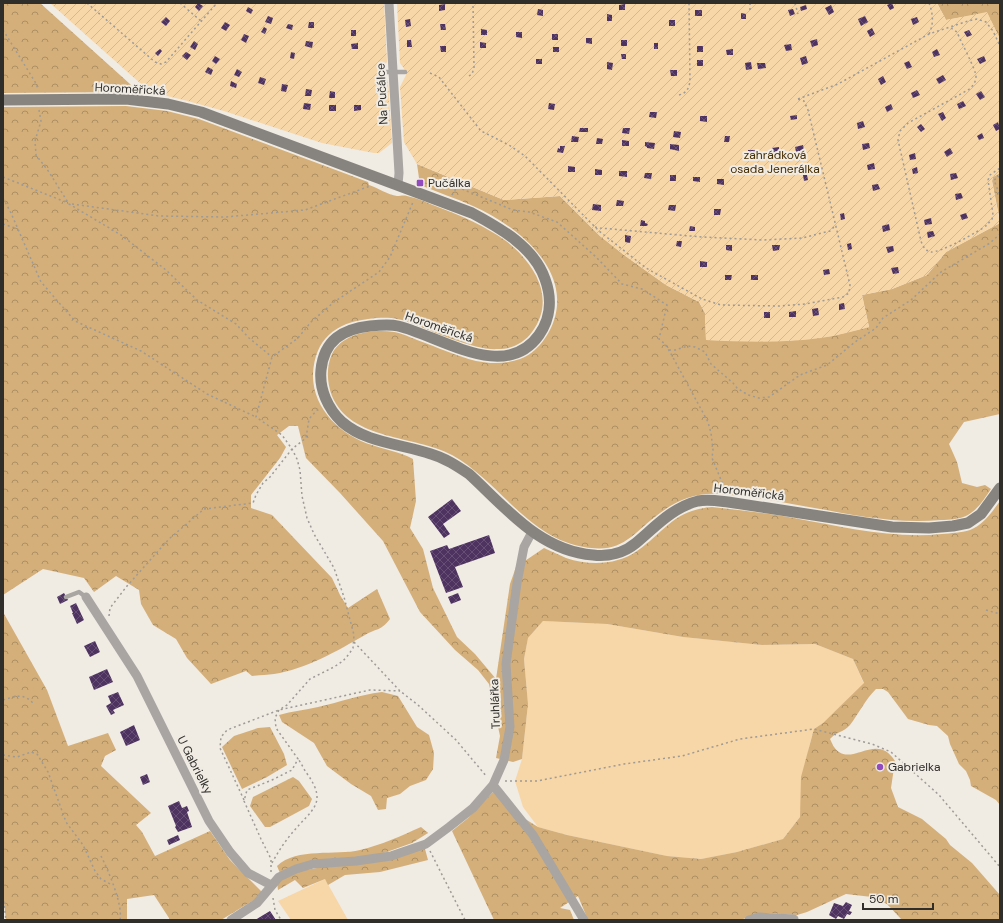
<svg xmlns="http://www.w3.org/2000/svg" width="1003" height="923" font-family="'DM Sans',sans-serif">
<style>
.grass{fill:#f7d6a7}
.forest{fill:url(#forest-crowns)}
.garden{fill:url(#garden-furrows)}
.building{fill:url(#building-cross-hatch)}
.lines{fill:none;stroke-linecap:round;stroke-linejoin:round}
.path{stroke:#9e9a95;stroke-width:1.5;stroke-dasharray:2 3;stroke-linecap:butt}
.service{stroke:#a8a5a2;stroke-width:4.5}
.minor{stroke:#a8a5a2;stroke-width:9}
.secondary{stroke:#87847f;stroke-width:11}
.poi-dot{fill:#924bbe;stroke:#f0ebe3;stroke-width:1.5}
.labels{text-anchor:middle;stroke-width:4;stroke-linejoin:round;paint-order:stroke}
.street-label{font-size:12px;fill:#302e2b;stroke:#f0ebe3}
.park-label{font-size:12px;fill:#452c00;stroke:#f0ebe3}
.poi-label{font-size:12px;fill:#302e2b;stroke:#f0ebe3;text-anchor:start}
</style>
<defs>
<pattern id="forest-crowns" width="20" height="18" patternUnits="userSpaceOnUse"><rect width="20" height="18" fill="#d4af7a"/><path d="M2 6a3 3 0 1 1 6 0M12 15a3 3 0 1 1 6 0" fill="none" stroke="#ac8f64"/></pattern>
<pattern id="garden-furrows" width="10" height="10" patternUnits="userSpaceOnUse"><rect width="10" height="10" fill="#f7d6a7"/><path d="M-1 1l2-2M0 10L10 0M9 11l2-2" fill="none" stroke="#d4b890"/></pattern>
<pattern id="building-cross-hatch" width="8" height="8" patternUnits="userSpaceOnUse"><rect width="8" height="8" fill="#4e3361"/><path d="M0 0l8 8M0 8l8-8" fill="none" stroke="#654f74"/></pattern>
</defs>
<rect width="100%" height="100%" fill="#f0ebe3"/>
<!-- grass -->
<path class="grass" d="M543 621 607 624 683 637 762 645 815 644 853 659 864 684 823 723 814 729 809 747 800 817 783 839 737 852 701 859 667 856 567 835 538 827 523 807 515 781 522 759 528 704 524 659 528 638Z
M325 879 348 920H291L278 901Z"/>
<!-- forest -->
<path class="forest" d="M3 3H40L130 84 137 94 126 92 3 93Z
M937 3H1000V39L987 13 946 20Z
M126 106 167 111 199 119 368 182 369 185C378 188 388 195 397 196 401 196 403 195 407 196 417 198 428 203 438 207 462 216 485 226 506 241 534 263 557 298 532 332 524 343 512 349 498 349 477 351 437 333 416 325 410 323 404 320 397 319 388 317 377 318 368 319 335 323 315 339 313 374 312 409 342 436 372 445 386 450 400 452 413 459L416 501 410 528 423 549 433 588 457 637 475 654 496 679 510 584 516 567 544 548C551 551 559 555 566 558 590 566 617 565 637 551 665 532 673 510 712 507 739 510 767 513 794 518 843 527 893 539 942 534 951 533 961 533 970 530 983 525 992 512 1000 501V805L996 800 971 786 970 780 966 771 959 764 950 744 948 736 937 726 929 725 908 719 888 692 883 689H876C865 700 859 713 850 725 844 732 836 732 830 739 832 743 834 749 839 752 855 763 878 733 895 761L891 788 898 807 922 819 946 839 950 845 972 863 1000 895V920H902L887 904 872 897 846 894 807 912 797 915 766 913 752 915 741 920H588L578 896 560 908 570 910 574 920H494L452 831 468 818 496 789 522 817 538 827 567 835 667 856 701 859 737 852 783 839 800 817 801 777 814 729 823 723 864 683 853 659 815 644 762 645 683 637 607 624 543 621 528 638 524 659 528 704 522 759 513 762 496 758 500 736 489 684 478 670 455 650 420 612 383 541 340 493 306 458 298 426H289L277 435 286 447 280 458 251 495V508L272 515 332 578 340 595 348 608 377 589 390 619C381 631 377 628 365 635 337 651 306 669 274 674 267 675 260 675 252 676L246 671 211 684 187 658 176 639 153 625 141 604 139 590 116 576 94 592 84 578 43 569 3 595V107Z
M417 164 504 200 560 196 600 236 624 255 666 285 699 302 705 313 706 340 785 341 832 336 869 327 862 295 892 289 927 275 946 252 1000 223V414L964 422 949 444 957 462 962 483 977 487 985 485 991 489C984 499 978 510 966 516 959 519 949 520 941 520 891 525 841 512 792 504 772 500 751 497 730 495 702 491 683 496 660 513 631 534 624 554 584 547 528 538 499 481 452 455 415 435 351 441 332 396 327 383 326 367 332 354 343 333 372 329 394 332 401 333 410 337 417 340 437 347 456 356 476 361 491 364 506 364 520 359 537 353 550 335 555 317 569 266 514 224 473 206 455 198 437 192 420 185Z
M1000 173V221L992 181 993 177Z
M3 612 47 690 68 746 108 733 116 750 105 756 101 766 151 813 136 825 142 832 155 856 210 831 230 860 262 892 259 897 221 920H169V918L154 895 127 899V920H6L3 895Z
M382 692 398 696 417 727 429 735 434 753 433 769 426 780 410 786 400 794 387 798 386 809 378 810 371 796 351 784 327 766 314 743 282 722 279 715C292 711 305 710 318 707 341 702 358 695 382 692Z
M270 727 284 754 287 765 267 777 242 789 222 747 234 736 258 728Z
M293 777 299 781 312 799 309 806 270 827H265L250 806 253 797Z
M421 827 428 833 412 843 381 854 280 873 277 866C297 847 336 856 360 850 381 845 401 836 421 827Z
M425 849 428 860 380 872 345 875 328 885 325 879 303 888 295 880 278 890 277 882 300 871Z"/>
<!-- garden -->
<path class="garden" d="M50 3H384L387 62 381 69 382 75 388 81 392 143 379 153H374L322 143 224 111 184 100 150 92Z
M397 3H937L946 20 987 12 1000 39V173L993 177 992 181 1000 223 946 252 927 275 892 289 862 295 869 327C853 331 837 336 821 338 783 343 744 342 706 340L705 313 699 302 666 285 624 255 600 236 560 196 504 200 417 164 404 142 400 87 406 75 405 70 400 63Z"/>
<!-- building -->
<path class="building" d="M198 3 203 6 199 11 195 7Z
M892 3 894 8 890 10 887 5Z
M445 4V10L439 11V5Z
M625 4V10H619V5Z
M806 5 807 9 801 11 800 7Z
M831 5 834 12 829 15 825 8Z
M248 7 253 10 251 14 246 11Z
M538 9 543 10V16L537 15Z
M793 9 795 14 790 16 788 10Z
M695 10H702V16H695Z
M741 13 746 14V19H741Z
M607 14 612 15V21H607Z
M268 16 273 18 271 24 265 22Z
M865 16 868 22 861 26 858 19Z
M166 17 170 21 166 26 161 22Z
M917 17 919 22 913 25 911 19Z
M410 19 411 26 406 27 405 20Z
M669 20H675V26H669Z
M225 22 230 25 226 31 221 28Z
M309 22H314V28H308Z
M288 24 293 25 292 30 286 28Z
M440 24H445L446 30H441Z
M264 27 267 29 265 34 261 32Z
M872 28 875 34 870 37 867 31Z
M481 29 487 30V35H481Z
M351 30H356V36H351Z
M969 30 972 35 967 37 964 32Z
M516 32H522V38L516 37Z
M244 34 249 36 246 43 241 40Z
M552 34H558V40H552Z
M586 38H592V44L586 43Z
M817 39 818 45 812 47 810 41Z
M407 40H411L412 47H407Z
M621 40H627V46H621Z
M194 41 198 44 195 50 190 47Z
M306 41 313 42 312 48 305 46Z
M480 42 486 43V48H480Z
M358 43V49H352L351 44Z
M654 43H658V49H654Z
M791 44 792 50 786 51 784 45Z
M440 46H446V52H441Z
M697 46H703V52H697Z
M553 47H559V52H553Z
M160 49 162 51 158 56 155 53Z
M733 49V55H727L726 50Z
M937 49 940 55 934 57 932 52Z
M186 52 191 55 187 60 182 56Z
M291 52 295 53 294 59 290 58Z
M621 54H626V59H622Z
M215 56 220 59 216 64 212 61Z
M806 56 808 63 802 65 800 58Z
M984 56 986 61 980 64 977 59Z
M536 59H542V64H536Z
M697 60H703V66H697Z
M909 61 912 67 907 69 904 63Z
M607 62 613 63 612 70 607 69Z
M751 62 752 69 746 70 745 63Z
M757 63H765L766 68 758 69Z
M208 67 213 70 211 75 205 72Z
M237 69 242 72 239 77 234 75Z
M670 70H677V76H671Z
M943 75 946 80 939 84 936 79Z
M883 76 886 82 881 85 878 79Z
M260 77 266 79 264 85 258 83Z
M231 81 237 84 236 88 230 86Z
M282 84 288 85 286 92 281 91Z
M306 89 312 90 311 96H305Z
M917 90 920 95 913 98 911 93Z
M330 91 335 92V98H329Z
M981 91 985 97 980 100 976 94Z
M963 101 966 106 959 109 957 104Z
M304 103 311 104 310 110 303 109Z
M549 103 555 104 554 110 548 109Z
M891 104 893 109 887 112 885 107Z
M329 105H336V111H329Z
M354 105H361V110L354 111Z
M650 112H657L656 118 649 117Z
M943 112 946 118 942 121 938 114Z
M797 115V119L791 120 790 116Z
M700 116H707V122L700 121Z
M863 121 865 127 858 129 857 123Z
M998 122 1000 129 996 131 993 125Z
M921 124 925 129 921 132 917 127Z
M580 128H588V132H579Z
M623 128H630L629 134 622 133Z
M674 131 681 132 680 138 673 137Z
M982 133 984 138 979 140 977 136Z
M572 136 579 137 578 142H571Z
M725 136H730L729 142H724Z
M597 138 603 139 602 144H596Z
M622 140 629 141V146H622Z
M645 142 655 143 654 149 647 148V147L645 146Z
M869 143 870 148 863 150 862 144Z
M670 144 679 145V151L670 149Z
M803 145 804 150 796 152 795 147Z
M560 146H565L563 153 557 152 558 148 560 149Z
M779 147V153L772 154V148Z
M950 148 953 153 947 157 944 152Z
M748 150H755V155H748Z
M915 153 916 159 910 160 909 155Z
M874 163 875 169 868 170 867 165Z
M568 166 575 167V172H568Z
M917 167 918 173 913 174 912 169Z
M595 169 602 170V175H595Z
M619 171H627V177L619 176Z
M645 173H652L651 179 644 178Z
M956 173 958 178 951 180 950 174Z
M670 175H676V181H670Z
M803 175H807L808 180 804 181Z
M693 177H700V182L693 181Z
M717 179H724V185L717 184Z
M878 184 880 189 873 191 872 185Z
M961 193 963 198 956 200 955 194Z
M617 200 624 201 623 206H616Z
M593 204 601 205V211L592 210Z
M669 205H676L675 211 668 210Z
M714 209H721L720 215H714Z
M844 213 845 219 841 220 840 214Z
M966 213 968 218 962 220 960 215Z
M931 218 932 224 925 225 924 220Z
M641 220 645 221V223L648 224 647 226H640Z
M889 224 890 230 883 232 882 226Z
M690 226 695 227V231H689Z
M933 231 935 236 928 238 927 232Z
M625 235 631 236 630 243 625 242Z
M677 241H682L681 247 676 246Z
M851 243 852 249 848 250 847 244Z
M726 245H732V251L726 250Z
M772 245H780L779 250 773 251Z
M893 246 894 251 888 253 886 247Z
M700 261 707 262V267H700Z
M898 267 899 273 893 274 891 268Z
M829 269 830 274 824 275 823 270Z
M725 275H732L731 280H725Z
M751 275H758V280H751Z
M844 303 845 309 839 310V304Z
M818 308 819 315 813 316 812 309Z
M796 311V317H789V312Z
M764 312H770V318H764Z
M452 499 461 511 443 524 450 534 444 538 428 517Z
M489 535 495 553 455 567 463 587 446 593 430 551 447 545 449 549Z
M64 593 68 600 60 604 57 597Z
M458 593 461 600 451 604 448 597Z
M76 603 84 620 77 624 72 613H73L70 606Z
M95 641 100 652 90 657 84 646Z
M107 669 113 682 94 690 89 677Z
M118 692 124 705 113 710 115 713 111 715 106 706 111 703 108 696Z
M134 725 140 740 126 746 120 732Z
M147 774 150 782 143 785 140 777Z
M179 801 182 808 187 806 189 811 187 812 192 827 178 832 175 827 176 826 168 806Z
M178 835 180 840 169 845 167 840Z
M846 902 852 905 849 911 852 912 850 915 847 914 844 919 838 916 836 919 829 915 834 903 843 906Z
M270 911 276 920H255Z"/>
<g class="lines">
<!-- path -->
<path class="path" d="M87 3 155 62 161 64 166 62 217 3
M180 3 201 21
M750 3V12
M795 3 798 14
M929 3C933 13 934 24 929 34
M951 28 957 32C960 40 976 70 976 76 976 82 973 86 968 90L908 123 900 131 898 140 921 241C923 247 926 251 931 252 940 253 980 231 987 225L992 219 993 215 988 180 990 175 1000 168
M3 30 37 85V90
M430 73 439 77 442 81 481 131 509 145 525 156 599 231 646 268 702 299 721 305 779 306 805 304 843 297 849 293 850 285 808 110 804 101 797 99
M469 76 472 74 474 68 473 3
M679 95C687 93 689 88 690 81L689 3
M798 99 838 84 929 34 968 21 977 19 986 22 993 31 1000 46
M39 110 41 121 35 141 36 155 49 172 69 204 121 235 166 270 197 300 236 324 249 338 272 357
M1000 176 994 180 999 193 1000 200
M3 177 68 203
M452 195 457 187 513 210 529 212 557 222 596 257 622 284 642 289 667 305 659 339 665 344 670 352 708 422 711 433 713 450 712 458 726 492
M3 198 11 213 41 282 75 321 141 351 207 394 256 417
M72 204 159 216 225 217 305 210 370 186
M3 224 18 229
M595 227 600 228 702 237 763 240 802 238 830 231 833 228 835 225
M669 350H675L688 346 695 347 705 352 711 364 733 383 737 388 748 395 759 398 769 397 800 375 827 365 855 342 876 328 883 318 911 300 941 272 990 243 1000 234
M986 610 1000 614
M109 616 110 608 127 586 169 539 204 509 253 503 256 495 263 483 270 477 292 449 306 438 309 419 319 408
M354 642 400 691 418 705 456 740 487 777
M3 700C16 696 23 693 33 703
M3 755 17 757 31 752 37 754 48 772 66 822 83 845 95 871 101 879 112 885
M505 781H537L624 764 682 756 740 739 814 729 872 744 891 752 939 795 1000 867
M244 800 220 748 221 737 227 730 279 710 370 690 400 691
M430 851 465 920
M101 856C108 870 123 904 120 920
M272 863C278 852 285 841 293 832 311 810 328 804 308 775 304 770 302 764 298 759
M271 872V859L261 839 244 801 247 790 272 780 292 770 298 759 276 728 275 718 279 710 287 705 310 679 334 667 343 661 349 654 353 648 354 635 344 597 334 568 314 534 307 518 302 496 300 470 297 459 292 449 282 435 256 417 272 357 298 338 311 322 334 302 379 272 390 257 413 202
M3 896 6 920
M273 898 275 910 281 920"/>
<!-- service -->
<path class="service" d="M381 72H405
M66 597 79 592 86 597"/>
<!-- minor -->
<path class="minor" d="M389 3 399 173 398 185
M86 597 137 676 209 821 230 852 248 873 271 885
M493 785 533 835 584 920
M231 920 257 903 279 877 296 869 313 864 356 861 391 856 426 844 449 827 473 808 493 785 504 760 510 727 506 664 517 583 524 547 532 532
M749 920 759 917 794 919"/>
<!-- secondary -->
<path class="secondary" d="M3 100 126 99 168 104 201 112 472 213C500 228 534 247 545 279 552 298 551 318 539 335 505 383 440 336 398 326 390 324 379 325 370 326 343 329 324 340 321 370 319 389 328 409 342 422 366 443 402 444 431 454 445 458 457 466 469 474 506 508 540 551 593 555 608 557 624 553 636 543 655 527 673 507 698 501 708 499 719 501 728 502L892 527 929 528 953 526 968 523 981 514 1000 488"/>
</g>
<!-- markers -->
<g class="poi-dot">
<rect x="416" y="179" width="8" height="8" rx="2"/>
<circle cx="880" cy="767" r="4"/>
</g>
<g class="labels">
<!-- street labels -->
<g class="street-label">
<text transform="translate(130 89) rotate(3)" y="4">Horoměřická</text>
<text transform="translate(382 94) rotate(-93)" y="4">Na Pučálce</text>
<text transform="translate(439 327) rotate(19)" y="4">Horoměřická</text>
<text transform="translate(749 492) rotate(7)" y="4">Horoměřická</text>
<text transform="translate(495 704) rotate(-92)" y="4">Truhlářka</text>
<text transform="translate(195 765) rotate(63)" y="4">U Gabrielky</text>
</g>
<!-- park labels -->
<g class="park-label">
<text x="775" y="159">zahrádková<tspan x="775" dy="14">osada Jenerálka</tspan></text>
</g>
<!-- poi labels -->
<g class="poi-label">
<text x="428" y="187">Pučálka</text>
<text x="888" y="771">Gabrielka</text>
</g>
</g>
<!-- border -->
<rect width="1003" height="923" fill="none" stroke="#302e2b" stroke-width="8"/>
<!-- scale -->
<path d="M863 903v6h70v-6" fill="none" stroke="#302e2b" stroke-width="2"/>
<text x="869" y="903" font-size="12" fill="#302e2b" stroke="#f0ebe3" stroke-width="3" paint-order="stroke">50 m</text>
</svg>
